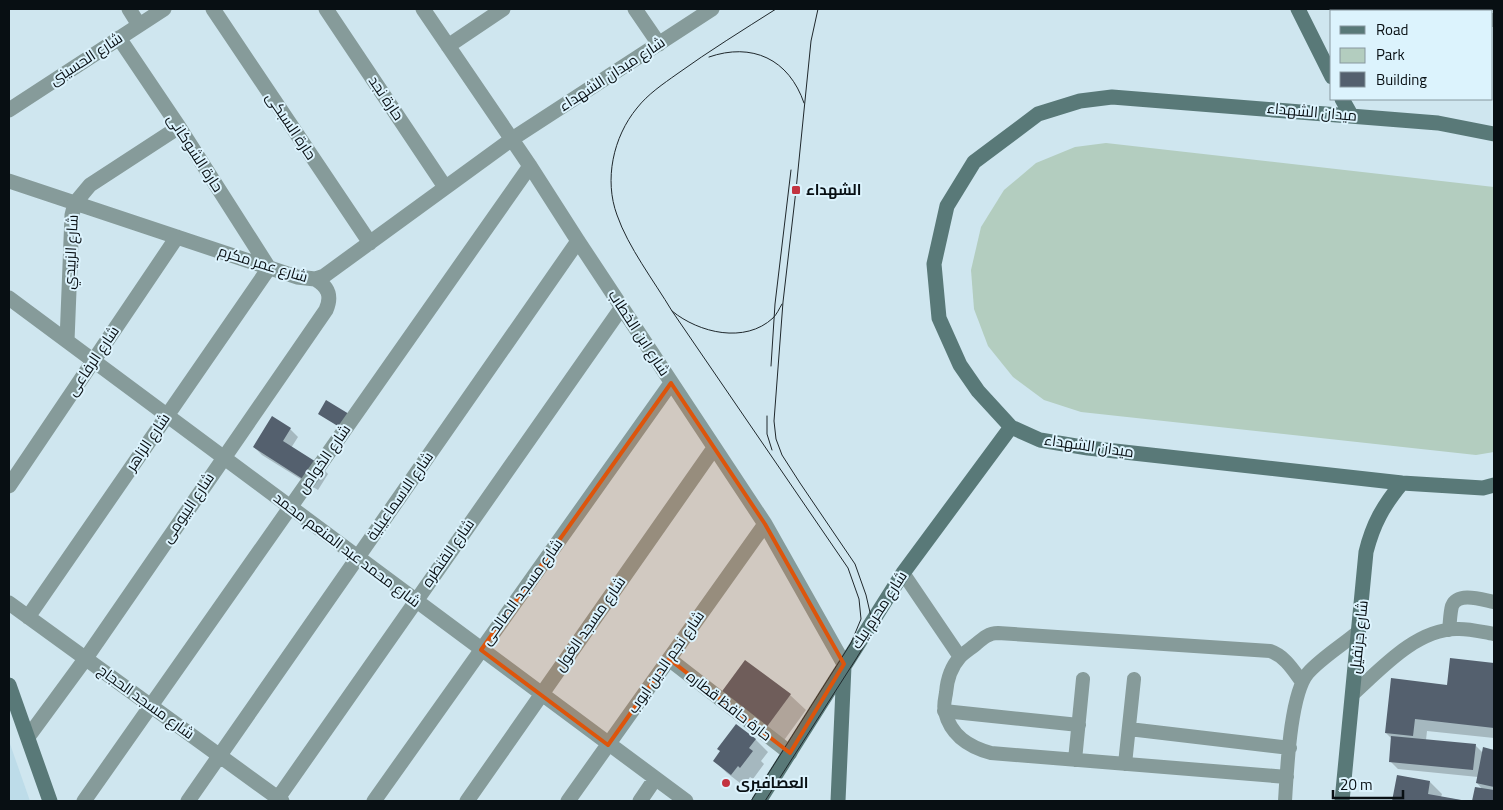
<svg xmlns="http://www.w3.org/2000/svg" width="1503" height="810" font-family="'Titillium Web',Cairo,sans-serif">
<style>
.built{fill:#bddce9}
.green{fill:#b3cdbf}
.shadow{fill:#0003}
.building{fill:#54606e}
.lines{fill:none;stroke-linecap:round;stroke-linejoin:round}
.lane{stroke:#869b9a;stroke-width:14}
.street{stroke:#869b9a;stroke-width:15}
.secondary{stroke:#597978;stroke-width:15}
.tram{stroke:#1f282c;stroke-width:1}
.marked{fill:#dd550c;fill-opacity:0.2;stroke:#dd550c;stroke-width:4;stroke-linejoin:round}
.poi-dot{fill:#c33340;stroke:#dcf3fd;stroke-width:2}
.labels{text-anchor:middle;stroke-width:4;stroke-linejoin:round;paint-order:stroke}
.street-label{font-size:15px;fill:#080f13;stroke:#dcf3fd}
.poi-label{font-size:15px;font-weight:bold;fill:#080f13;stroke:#dcf3fd;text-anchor:start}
</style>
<rect width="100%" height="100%" fill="#cfe6ef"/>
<!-- built -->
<path class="built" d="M9 741 30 801H9Z"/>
<!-- green -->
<path class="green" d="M1106 143 1494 187V452L1476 455 1081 412 1044 400 1013 377 988 346 974 309 971 270 981 227 1004 190 1036 163 1075 147Z"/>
<!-- shadow -->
<path class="shadow" d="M290 429 298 437 291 448 320 466 328 474 318 490 262 455 254 447Z
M1451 659 1494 664V738L1427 731 1426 740 1475 745 1483 753 1484 749 1494 751V801H1474L1476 788 1483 790 1477 783 1478 777 1398 769 1390 761 1392 739 1386 733 1448 686Z
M722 694 790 695 806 710 782 743Z
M736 726 756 740 768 752 761 761 764 764 753 779 750 777 744 786 727 773 715 761Z
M1398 777 1430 782 1442 794 1441 797 1466 801H1394Z"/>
<!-- building -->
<path class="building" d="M326 400 349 414 341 428 318 414Z
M272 416 291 428 283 441 321 465 309 483 253 447Z
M1450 658 1494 663V728L1415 719 1413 736 1385 733 1391 678 1447 685Z
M745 660 791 694 766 728 720 694Z
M736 724 756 739 749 748 753 751 740 768 738 766 731 775 713 761 720 751 717 749Z
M1391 736 1476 744 1473 770 1389 762Z
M1483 747 1494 750V787L1476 783Z
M1397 775 1430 781 1428 794 1467 801H1392Z
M1475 787 1494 790V801H1472Z"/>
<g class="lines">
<!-- lane -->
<path class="lane" d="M1394 9 1416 11
M1492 20H1494
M903 573 960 657
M1449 630C1450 623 1450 613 1452 606 1458 591 1483 600 1494 602
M1353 694C1381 669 1415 630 1456 629 1468 628 1482 632 1494 634
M944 711 1079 725
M1129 729 1290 748
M1075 760 1083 679
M1125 764 1134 679
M1287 777 991 753C969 747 951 736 945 712 943 706 945 699 946 693 947 680 951 667 960 657 964 653 970 649 975 645 982 639 988 633 998 633L1270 651C1285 656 1293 670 1302 682
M1285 801C1287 771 1290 694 1308 673 1321 658 1344 644 1359 631"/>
<!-- street -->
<path class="street" d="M129 9 139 25
M213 9 370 243
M326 9 445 187
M423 9 530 166 578 241 765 524 844 664
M635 9 659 44
M448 46 503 9
M9 110 164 9
M9 181 297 277 315 279 324 276 512 139 712 9
M9 298 686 801
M67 341 72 215 75 203 90 185 179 127
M9 486 177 237
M9 603 282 801
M28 617 269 268 179 127 119 38
M669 659 790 753
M28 737 86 658 326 310C332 296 329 287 315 279
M84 801 530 166
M188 801 578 241
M276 801 622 307
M374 801 671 383
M467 801 714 448
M568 801 765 524
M640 801 655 779"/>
<!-- secondary -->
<path class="secondary" d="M1298 9 1332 77
M1342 99 1351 115
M1494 134 1438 123 1112 97 1080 101 1038 114 974 162 947 206 934 264 939 318 960 365 978 391 1011 427 1040 440 1088 448 1402 483 1483 488 1494 485
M9 685 50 801
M759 801 903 573 1011 427
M838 801 844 666
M1342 801 1366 552C1373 524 1383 506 1402 483"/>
<!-- tram -->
<path class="tram" d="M776 9C743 30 709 51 677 74 663 84 648 94 637 108 613 137 604 180 617 215 628 247 654 281 672 311 699 333 745 344 773 318 777 314 779 309 782 304
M709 57C752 42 789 59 804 103
M672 311 848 568 859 599 861 619 851 643 751 801
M771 366 775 304 791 170
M767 416V434L772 450
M765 801 856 659 864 646 872 621 866 595 855 564 800 483 782 455 776 439 774 421 783 302 796 190 811 41 818 9"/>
</g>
<!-- marked area -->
<path class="marked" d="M671 383 765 524 844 664 790 753 669 659 608 745 481 650Z"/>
<!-- markers -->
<g class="poi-dot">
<rect x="791" y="185" width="10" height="10" rx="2.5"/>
<circle cx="726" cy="783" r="5"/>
</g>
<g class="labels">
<!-- street labels -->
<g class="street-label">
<text transform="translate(86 59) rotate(-33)" y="5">شارع الحسينى</text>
<text transform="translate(612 74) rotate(-33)" y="5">شارع ميدان الشهداء</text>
<text transform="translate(386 98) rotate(56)" y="5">حارة نجد</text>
<text transform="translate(1312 112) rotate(5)" y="5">ميدان الشهداء</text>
<text transform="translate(291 126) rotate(56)" y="5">حارة السبكى</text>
<text transform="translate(195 153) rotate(57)" y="5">حارة الشوكانى</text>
<text transform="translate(71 252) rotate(-87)" y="5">شارع الزبيدي</text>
<text transform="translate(263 264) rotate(17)" y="5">شارع عمر مكرم</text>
<text transform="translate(639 333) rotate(57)" y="5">شارع ابن الخطاب</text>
<text transform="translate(93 361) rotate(-56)" y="5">شارع الرفاعى</text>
<text transform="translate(148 442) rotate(-56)" y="5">شارع الزاهر</text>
<text transform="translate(1089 446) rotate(8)" y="5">ميدان الشهداء</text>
<text transform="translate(324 459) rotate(-55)" y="5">شارع الخواص</text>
<text transform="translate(400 496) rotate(-55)" y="5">شارع الاسماعيلية</text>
<text transform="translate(188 508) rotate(-56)" y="5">شارع البيومى</text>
<text transform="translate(347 550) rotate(37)" y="5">شارع محمد عبد المنعم محمد</text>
<text transform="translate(448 553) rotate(-55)" y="5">شارع القنطره</text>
<text transform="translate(522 592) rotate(-54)" y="5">شارع مسجد الصالحى</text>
<text transform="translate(879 610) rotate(-57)" y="5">شارع محرم بيك</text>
<text transform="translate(590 624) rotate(-55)" y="5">شارع مسجد الغول</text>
<text transform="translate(1359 637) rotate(-84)" y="5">شارع جرنفيل</text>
<text transform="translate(666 662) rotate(-55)" y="5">شارع نجم الدين ايوب</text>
<text transform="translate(146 702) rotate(36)" y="5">شارع مسجد الحجاج</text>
<text transform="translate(729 706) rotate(38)" y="5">حارة حافظ قطاره</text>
</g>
<!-- poi labels -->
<g class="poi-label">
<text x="806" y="195">الشهداء</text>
<text x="736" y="788">العصافيرى</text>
</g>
</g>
<!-- border -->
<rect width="1503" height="810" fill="none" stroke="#080f13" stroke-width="20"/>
<!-- legend -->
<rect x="1330" y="10" width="162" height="90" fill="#dcf3fd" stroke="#87989f"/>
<rect x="1340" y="26" width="25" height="8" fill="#597978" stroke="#87989f"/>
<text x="1376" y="35" font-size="15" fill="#080f13">Road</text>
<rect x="1340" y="48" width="25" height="15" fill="#b3cdbf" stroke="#87989f"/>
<text x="1376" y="60" font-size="15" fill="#080f13">Park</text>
<rect x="1340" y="72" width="25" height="15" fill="#54606e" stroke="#87989f"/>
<text x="1376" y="85" font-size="15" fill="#080f13">Building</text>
<!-- scale -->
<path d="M1333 790v8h70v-8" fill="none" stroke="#080f13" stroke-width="2.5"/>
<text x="1340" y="790" font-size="15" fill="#080f13" stroke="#dcf3fd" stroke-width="4" paint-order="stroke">20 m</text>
</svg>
